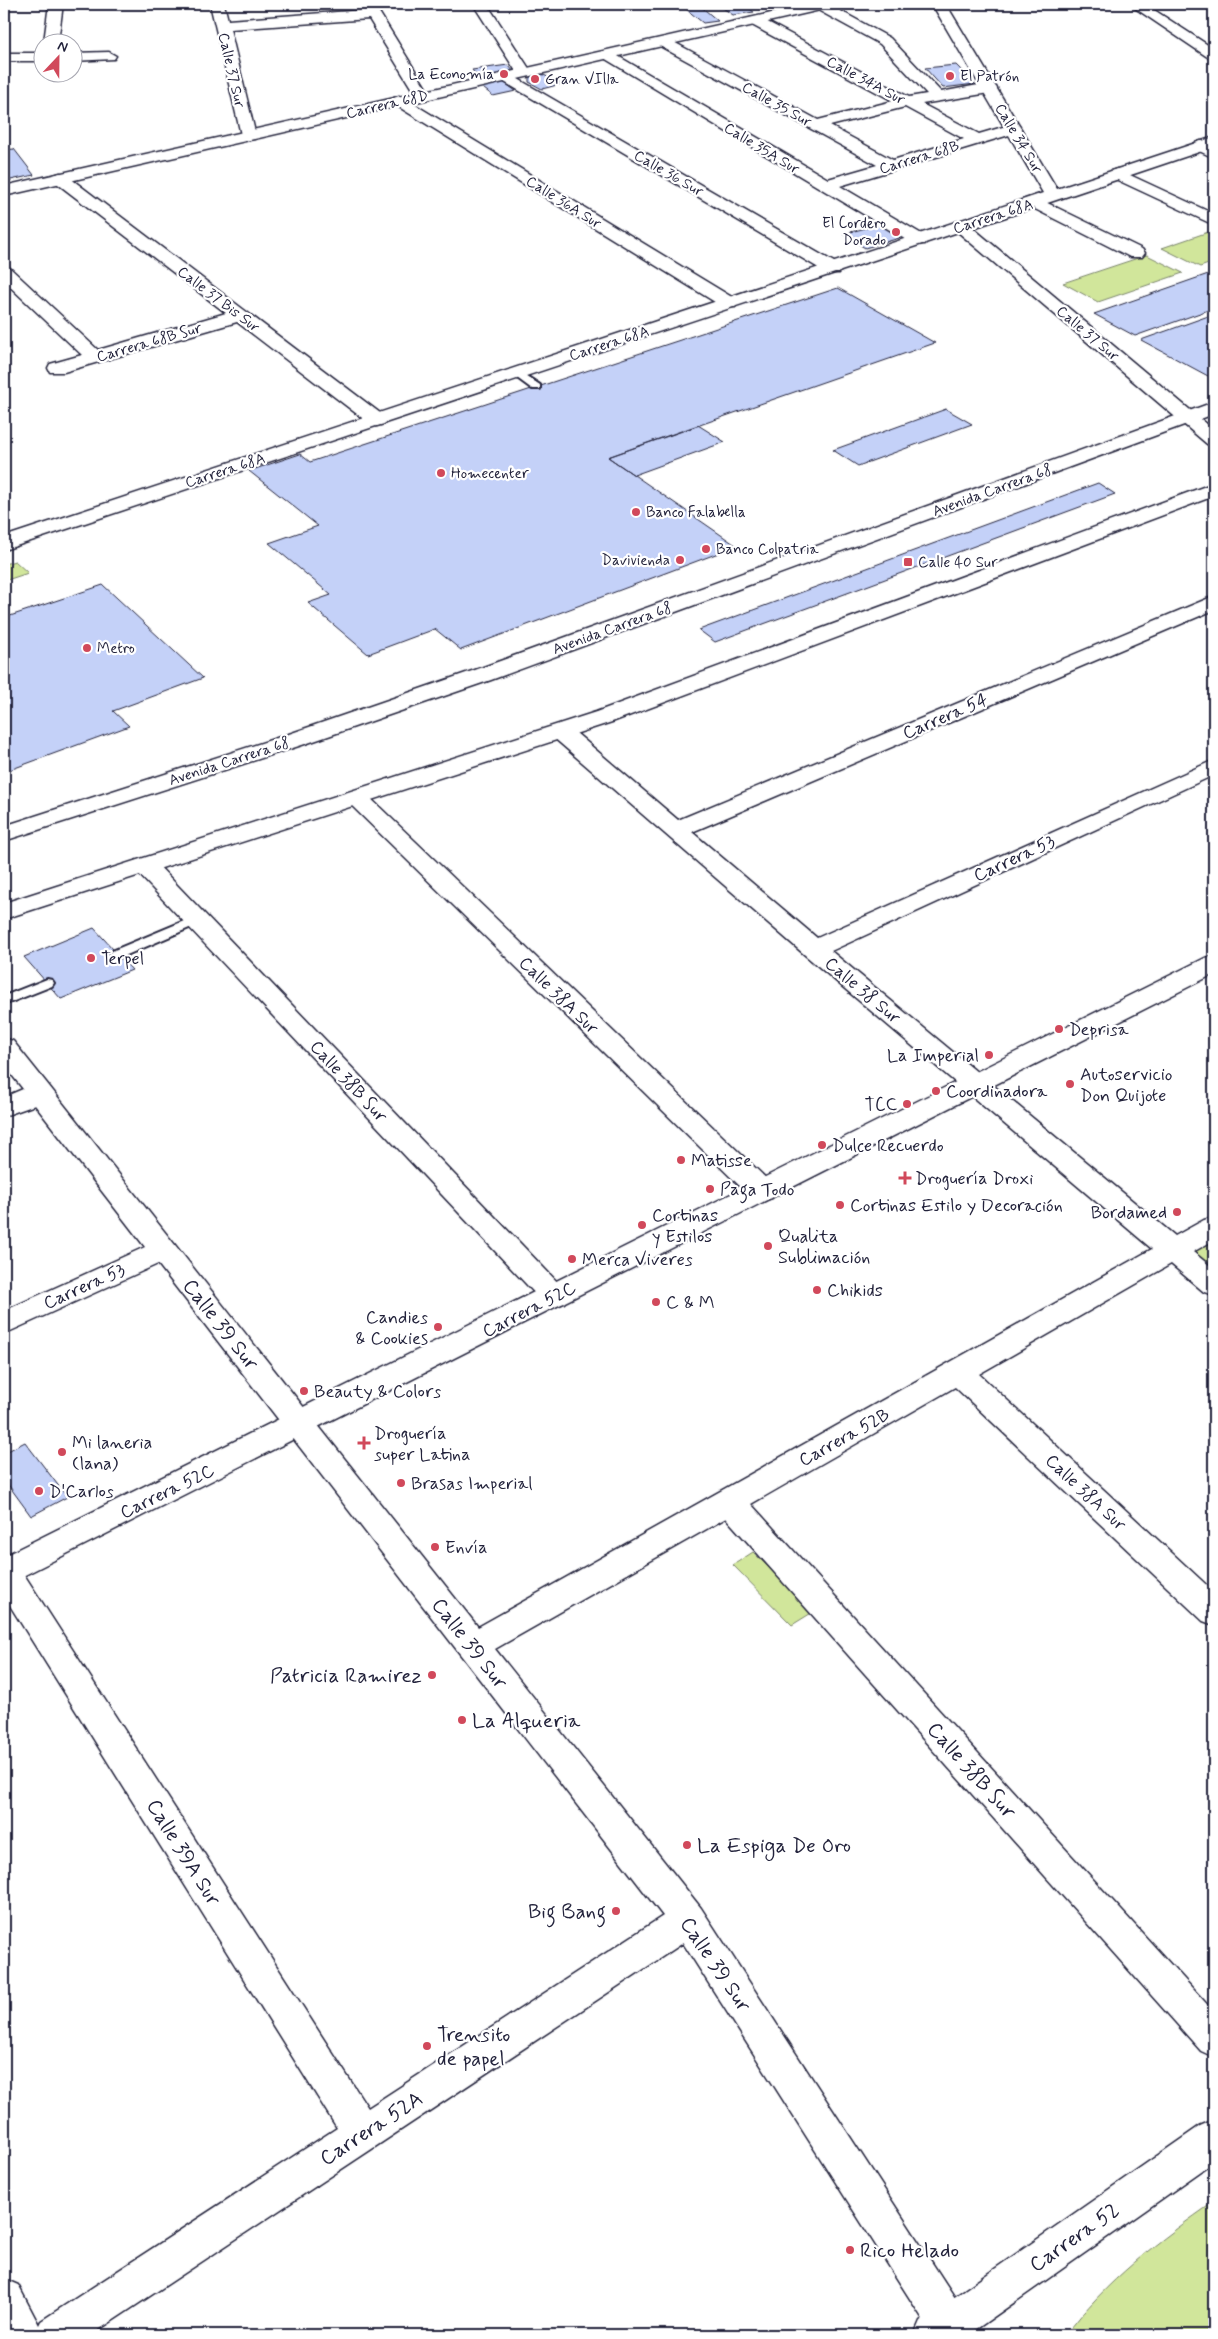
<svg xmlns="http://www.w3.org/2000/svg" width="1218" height="2339" font-family="Mynerve,sans-serif">
<style>
.green{fill:#d1e69b;stroke:#7a846b}
.building{fill:#c4d1f8;stroke:#22223b}
.lines{fill:none;stroke-linecap:round;stroke-linejoin:round}
.lane-casing{stroke:#22223b;stroke-width:4}
.street-casing{stroke:#22223b;stroke-width:3}
.secondary-casing{stroke:#22223b;stroke-width:3}
.primary-casing{stroke:#22223b;stroke-width:3}
.lane{fill:#fff;fill-rule:evenodd}
.street{fill:#fff;fill-rule:evenodd}
.secondary{fill:#fff;fill-rule:evenodd}
.primary{fill:#fff;fill-rule:evenodd}
.poi-dot{fill:#d1495b;stroke:#fff;stroke-width:2}
.labels{text-anchor:middle;stroke-width:4.5;stroke-linejoin:round;paint-order:stroke}
.far-street-label{font-size:15px;fill:#22223b;stroke:#fff}
.far-poi-label{font-size:15px;fill:#22223b;stroke:#fff;text-anchor:start}
.street-label{font-size:18px;fill:#22223b;stroke:#fff}
.poi-label{font-size:18px;fill:#22223b;stroke:#fff;text-anchor:start}
.near-street-label{font-size:21px;fill:#22223b;stroke:#fff}
.near-poi-label{font-size:21px;fill:#22223b;stroke:#fff;text-anchor:start}
</style>
<rect width="100%" height="100%" fill="#fff"/>
<filter id="ink" filterUnits="userSpaceOnUse"><feTurbulence type="fractalNoise" baseFrequency=".02" numOctaves="2"/><feDisplacementMap in="SourceGraphic" scale="10" xChannelSelector="R" yChannelSelector="G"/><feConvolveMatrix kernelMatrix="1 2 1 2 8 2 1 2 1" color-interpolation-filters="sRGB"/></filter>
<g filter="url(#ink)">
<!-- green -->
<path class="green" d="M1214 230V262L1200 267 1162 248Z
M1147 255 1183 273 1098 302 1063 283Z
M15 561 28 573 4 581V564Z
M1214 1235V1274L1187 1251Z
M753 1552 813 1612 792 1625 733 1565Z
M1214 2202V2335H1066C1103 2283 1162 2238 1214 2202Z"/>
<!-- building -->
<path class="building" d="M680 4H698L718 21 703 23Z
M733 4H743L754 12 733 15 720 6Z
M508 65 515 73 479 78 472 70Z
M956 65 975 84 943 88 925 68Z
M542 74 561 84 542 89 529 82V77Z
M503 82 516 91 493 96 479 85Z
M14 149 34 175 6 181 4 177V150Z
M881 224 903 237 865 248 843 234Z
M1214 272V308L1135 336 1094 314Z
M838 288 935 343 608 457 737 546 461 650 435 629 368 654 308 603 331 595 269 543 318 526 249 471 300 454 310 462Z
M1214 314V374L1208 376 1141 340Z
M946 409 972 424 858 466 833 450Z
M698 425 725 442 634 475 608 457Z
M1098 483 1115 494 715 642 699 630Z
M103 585 203 678 113 711 129 726 4 772V618Z
M94 928 132 970 61 999 24 957Z
M25 1442 67 1497 31 1516 4 1479V1453Z"/>
<g class="lines">
<defs>
<path id="lane" d="M517 370 540 385V389H532L513 375V371Z
M196 916 201 917 203 920 201 923 122 957 117 958 110 954 112 951Z
M47 979 52 980 54 983 52 986 4 1005V996Z"/>
<path id="street" d="M49 4H63L58 42H44Z
M210 4H224L228 20 364 10 360 4H374L431 96 428 99H418L369 19 230 29 256 136 254 139H242Z
M473 4H487L532 73 529 76H519Z
M815 4H828L890 38 941 92 989 83 997 88 989 93 922 104 979 134 1013 124 1019 126 1021 129 1019 132 840 186 925 236 927 240 925 244H913L599 55 606 51 611 52 828 179 877 165 658 45 656 42 658 39H668L818 120 893 101 750 24 748 21 750 18H760L909 97 927 94 880 44 816 9 814 6ZM905 107 964 139 893 160 830 126Z
M1129 4H1145L1214 49V59L1209 58Z
M109 52 116 56 114 59 72 61V53Z
M4 53H42V61H4Z
M506 72 839 265 842 269 839 273H827L501 80 498 77 501 74Z
M399 96 404 98 735 299 738 303 735 307H723L394 104 391 101 394 98Z
M1201 141 1214 147V158L1195 149 1193 146 1195 143Z
M1117 169 1214 214V225L1111 177 1109 174 1111 171Z
M60 173 66 175 384 416 387 420 384 424 377 426 370 424 237 322 64 372H50L48 368 50 364 82 355 4 281V267L10 268 98 350 226 313 54 181 52 178 54 175Z
M1035 197 1142 249 1145 253 1142 257H1130L1029 206 1027 202 1029 198Z
M1214 596V610L692 832 817 938 1214 760V775L831 951 1175 1236 1204 1220 1214 1217V1240L1193 1252 1214 1269V1295L1204 1292 1171 1264 979 1374 1214 1592V1625L1203 1621 955 1387 751 1504 1214 2012V2057L1201 2051 726 1518 495 1649 701 1908 970 2321 976 2335H933L683 1943 91 2335H4V2279L18 2285 39 2325 41 2321 337 2128 4 1596V1558L16 1562 368 2108 663 1916 158 1264 4 1334V1311L145 1247 35 1105 4 1116V1097L23 1089 4 1065V1038L13 1041 49 1086 478 1627 1152 1249 805 955 553 737 550 732 553 727 561 725 569 727 678 820Z
M357 791 365 793 772 1184 776 1191 772 1198 762 1201 752 1198 349 803 345 798 349 793Z
M145 859 154 861 564 1289 568 1296 564 1303 554 1307 544 1303 136 871 133 866 136 861Z"/>
<path id="secondary" d="M811 4H836L829 8 4 196V186Z
M932 4H946L1057 189 1214 137V147L973 228 1214 430V446L1207 444 958 232 4 550V537L1043 193Z
M1214 956V974L15 1580 4 1584V1556L1205 958Z
M1214 2120V2162L968 2335H914L920 2321 1200 2126Z"/>
<path id="primary" d="M1214 402V414L491 680 302 745 4 841V826L286 735 475 670Z
M1214 483V496L612 722 4 919V903L596 712Z"/>
</defs>
<!-- lane casing -->
<use href="#lane" class="lane-casing"/>
<!-- street casing -->
<use href="#street" class="street-casing"/>
<!-- secondary casing -->
<use href="#secondary" class="secondary-casing"/>
<!-- primary casing -->
<use href="#primary" class="primary-casing"/>
<!-- lane -->
<use href="#lane" class="lane"/>
<!-- street -->
<use href="#street" class="street"/>
<!-- secondary -->
<use href="#secondary" class="secondary"/>
<!-- primary -->
<use href="#primary" class="primary"/>
</g>
</g>
<!-- markers -->
<g class="poi-dot">
<circle cx="504" cy="74" r="5"/>
<circle cx="950" cy="76" r="5"/>
<circle cx="535" cy="79" r="5"/>
<circle cx="896" cy="232" r="5"/>
<circle cx="441" cy="473" r="5"/>
<circle cx="636" cy="512" r="5"/>
<circle cx="706" cy="549" r="5"/>
<circle cx="680" cy="560" r="5"/>
<rect x="903" y="557" width="10" height="10" rx="2.5"/>
<circle cx="87" cy="648" r="5"/>
<circle cx="91" cy="958" r="5"/>
<circle cx="1059" cy="1029" r="5"/>
<circle cx="989" cy="1055" r="5"/>
<circle cx="1070" cy="1084" r="5"/>
<circle cx="936" cy="1091" r="5"/>
<circle cx="907" cy="1104" r="5"/>
<circle cx="822" cy="1145" r="5"/>
<circle cx="681" cy="1160" r="5"/>
<path d="M902.5 1170.5h5v5h5v5h-5v5h-5v-5h-5v-5h5z"/>
<circle cx="710" cy="1189" r="5"/>
<circle cx="840" cy="1205" r="5"/>
<circle cx="1177" cy="1212" r="5"/>
<circle cx="642" cy="1225" r="5"/>
<circle cx="768" cy="1246" r="5"/>
<circle cx="572" cy="1259" r="5"/>
<circle cx="817" cy="1290" r="5"/>
<circle cx="656" cy="1302" r="5"/>
<circle cx="438" cy="1327" r="5"/>
<circle cx="304" cy="1391" r="5"/>
<path d="M361.5 1435.5h5v5h5v5h-5v5h-5v-5h-5v-5h5z"/>
<circle cx="62" cy="1452" r="5"/>
<circle cx="401" cy="1483" r="5"/>
<circle cx="39" cy="1491" r="5"/>
<circle cx="435" cy="1547" r="5"/>
<circle cx="432" cy="1675" r="5"/>
<circle cx="462" cy="1720" r="5"/>
<circle cx="687" cy="1845" r="5"/>
<circle cx="616" cy="1911" r="5"/>
<circle cx="427" cy="2046" r="5"/>
<circle cx="850" cy="2250" r="5"/>
</g>
<g class="labels">
<!-- far-street labels -->
<g class="far-street-label">
<text transform="translate(232 70) rotate(77)" y="5">Calle 37 Sur</text>
<text transform="translate(866 80) rotate(28)" y="5">Calle 34A Sur</text>
<text transform="translate(387 104) rotate(-13)" y="5">Carrera 68D</text>
<text transform="translate(777 104) rotate(29)" y="5">Calle 35 Sur</text>
<text transform="translate(1019 138) rotate(59)" y="5">Calle 34 Sur</text>
<text transform="translate(762 148) rotate(31)" y="5">Calle 35A Sur</text>
<text transform="translate(919 157) rotate(-17)" y="5">Carrera 68B</text>
<text transform="translate(669 173) rotate(30)" y="5">Calle 36 Sur</text>
<text transform="translate(564 202) rotate(32)" y="5">Calle 36A Sur</text>
<text transform="translate(993 216) rotate(-18)" y="5">Carrera 68A</text>
<text transform="translate(219 299) rotate(37)" y="5">Calle 37 Bis Sur</text>
<text transform="translate(1088 333) rotate(40)" y="5">Calle 37 Sur</text>
<text transform="translate(149 342) rotate(-16)" y="5">Carrera 68B Sur</text>
<text transform="translate(609 343) rotate(-18)" y="5">Carrera 68A</text>
<text transform="translate(225 470) rotate(-18)" y="5">Carrera 68A</text>
<text transform="translate(992 490) rotate(-20)" y="5">Avenida Carrera 68</text>
<text transform="translate(612 628) rotate(-20)" y="5">Avenida Carrera 68</text>
<text transform="translate(229 761) rotate(-18)" y="5">Avenida Carrera 68</text>
</g>
<!-- far-poi labels -->
<g class="far-poi-label">
<text x="494" y="79" text-anchor="end">La Economía</text>
<text x="960" y="81">El Patrón</text>
<text x="545" y="84">Gran VIlla</text>
<text x="886" y="228" text-anchor="end">El Cordero<tspan x="886" dy="17">Dorado</tspan></text>
<text x="451" y="478">Homecenter</text>
<text x="646" y="517">Banco Falabella</text>
<text x="716" y="554">Banco Colpatria</text>
<text x="670" y="565" text-anchor="end">Davivienda</text>
<text x="918" y="567">Calle 40 Sur</text>
<text x="97" y="653">Metro</text>
</g>
<!-- street labels -->
<g class="street-label">
<text transform="translate(945 716) rotate(-23)" y="6">Carrera 54</text>
<text transform="translate(1014 858) rotate(-25)" y="6">Carrera 53</text>
<text transform="translate(863 990) rotate(40)" y="6">Calle 38 Sur</text>
<text transform="translate(559 995) rotate(44)" y="6">Calle 38A Sur</text>
<text transform="translate(349 1081) rotate(47)" y="6">Calle 38B Sur</text>
<text transform="translate(84 1286) rotate(-24)" y="6">Carrera 53</text>
<text transform="translate(529 1309) rotate(-27)" y="6">Carrera 52C</text>
<text transform="translate(844 1437) rotate(-29)" y="6">Carrera 52B</text>
<text transform="translate(167 1491) rotate(-26)" y="6">Carrera 52C</text>
<text transform="translate(1086 1492) rotate(43)" y="6">Calle 38A Sur</text>
</g>
<!-- poi labels -->
<g class="poi-label">
<text x="101" y="964">Terpel</text>
<text x="1069" y="1035">Deprisa</text>
<text x="979" y="1061" text-anchor="end">La Imperial</text>
<text x="1080" y="1080">Autoservicio<tspan x="1080" dy="21">Don Quijote</tspan></text>
<text x="946" y="1097">Coordinadora</text>
<text x="897" y="1110" text-anchor="end">TCC</text>
<text x="832" y="1151">Dulce Recuerdo</text>
<text x="691" y="1166">Matisse</text>
<text x="915" y="1184">Droguería Droxi</text>
<text x="720" y="1195">Paga Todo</text>
<text x="850" y="1211">Cortinas Estilo y Decoración</text>
<text x="1167" y="1218" text-anchor="end">Bordamed</text>
<text x="652" y="1221">Cortinas<tspan x="652" dy="21">y Estilos</tspan></text>
<text x="778" y="1242">Qualita<tspan x="778" dy="21">Sublimación</tspan></text>
<text x="582" y="1265">Merca Viveres</text>
<text x="827" y="1296">Chikids</text>
<text x="666" y="1308">C &amp; M</text>
<text x="428" y="1323" text-anchor="end">Candies<tspan x="428" dy="21">&amp; Cookies</tspan></text>
<text x="314" y="1397">Beauty &amp; Colors</text>
<text x="374" y="1439">Droguería<tspan x="374" dy="21">super Latina</tspan></text>
<text x="72" y="1448">Mi laneria<tspan x="72" dy="21">(lana)</tspan></text>
<text x="411" y="1489">Brasas Imperial</text>
<text x="49" y="1497">D'Carlos</text>
<text x="445" y="1553">Envía</text>
</g>
<!-- near-street labels -->
<g class="near-street-label">
<text transform="translate(221 1324) rotate(52)" y="7">Calle 39 Sur</text>
<text transform="translate(470 1643) rotate(52)" y="7">Calle 39 Sur</text>
<text transform="translate(972 1770) rotate(48)" y="7">Calle 38B Sur</text>
<text transform="translate(184 1852) rotate(58)" y="7">Calle 39A Sur</text>
<text transform="translate(716 1964) rotate(56)" y="7">Calle 39 Sur</text>
<text transform="translate(371 2128) rotate(-33)" y="7">Carrera 52A</text>
<text transform="translate(1074 2237) rotate(-35)" y="7">Carrera 52</text>
</g>
<!-- near-poi labels -->
<g class="near-poi-label">
<text x="422" y="1682" text-anchor="end">Patricia Ramirez</text>
<text x="472" y="1727">La Alqueria</text>
<text x="697" y="1852">La Espiga De Oro</text>
<text x="606" y="1918" text-anchor="end">Big Bang</text>
<text x="437" y="2041">Trensito<tspan x="437" dy="24">de papel</tspan></text>
<text x="860" y="2257">Rico Helado</text>
</g>
</g>
<!-- margin -->
<rect width="1218" height="2339" fill="none" stroke="#fff" stroke-width="20"/>
<rect x="10" y="10" width="1198" height="2319" fill="none" stroke="#22223b" stroke-width="2" filter="url(#ink)"/>
<!-- north arrow -->
<g transform="translate(58 58) rotate(22)"><circle r="24" fill="#ffffff" stroke="#a7a7b1"/>
<path d="M0-4L9 19L0 12L-9 19Z" fill="#d1495b"/>
<text y="-8" font-size="14" font-weight="bold" text-anchor="middle" fill="#22223b">N</text>
</g>
</svg>
